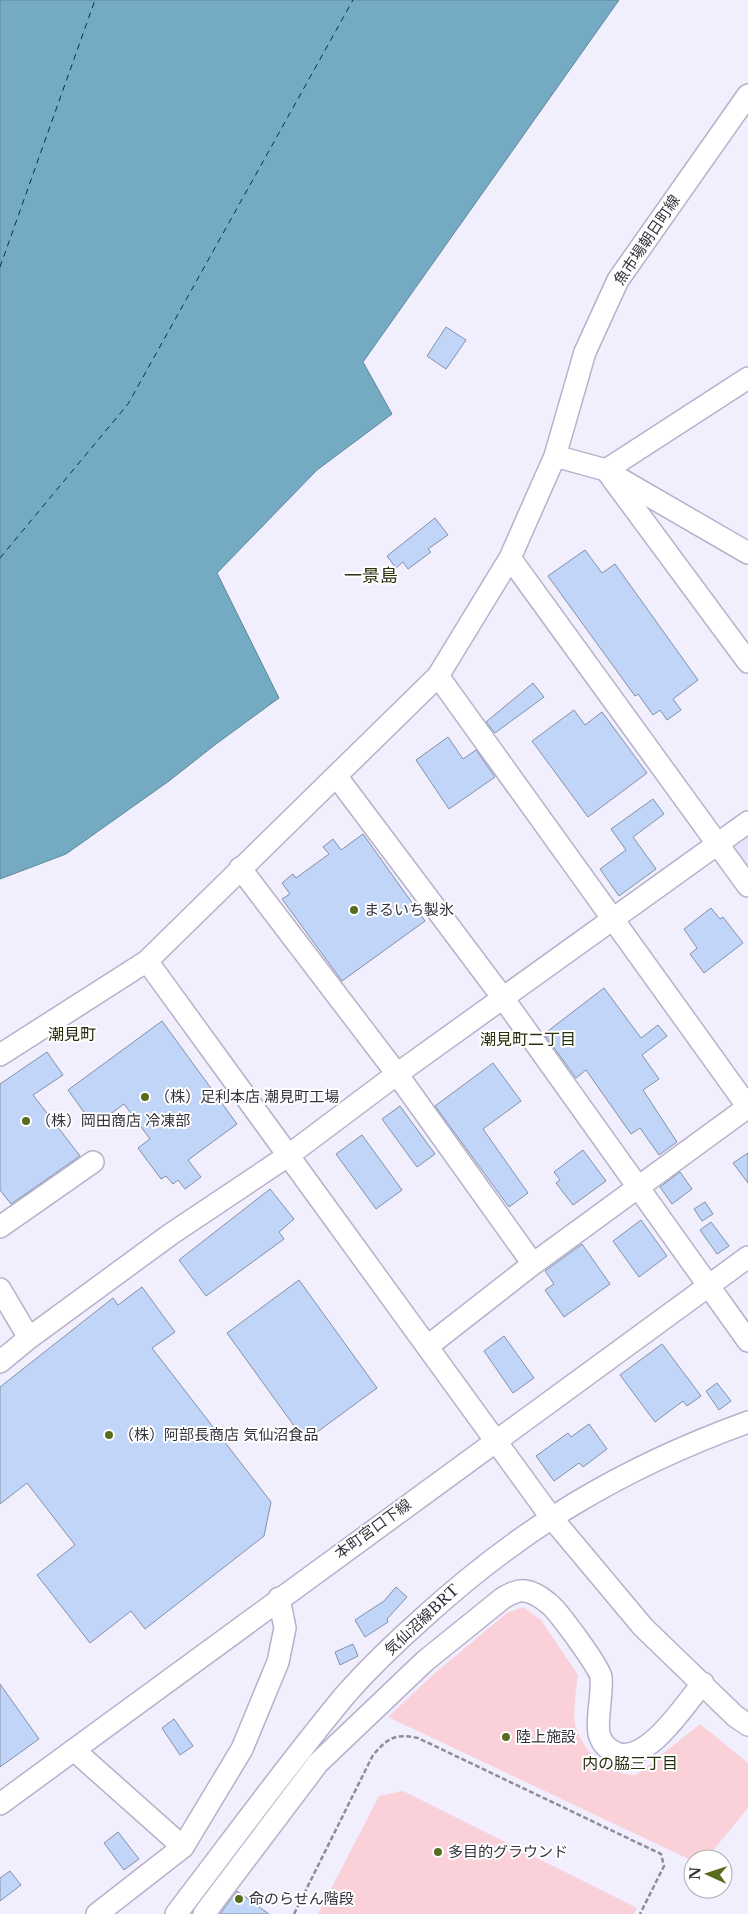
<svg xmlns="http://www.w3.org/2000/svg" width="748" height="1914" font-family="'Libre Baskerville','Noto Sans JP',serif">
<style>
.built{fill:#e8e2fe}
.green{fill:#fad0d9}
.water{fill:#74abc2;stroke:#61879a}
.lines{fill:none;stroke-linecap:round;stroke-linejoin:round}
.ferry{stroke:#003445;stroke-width:1;stroke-dasharray:6 5;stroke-linecap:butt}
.building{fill:#c0d5f7;stroke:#8491a8}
.minor-casing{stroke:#b6b1cb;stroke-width:24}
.path{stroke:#8f8d9a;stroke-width:2.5;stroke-dasharray:5 2.5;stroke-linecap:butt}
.minor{stroke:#fff;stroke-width:21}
.poi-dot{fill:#576d1d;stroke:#fff;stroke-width:2}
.labels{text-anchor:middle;stroke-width:4;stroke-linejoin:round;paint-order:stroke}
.street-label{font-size:15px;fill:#34323c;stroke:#fff}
.poi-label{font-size:15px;fill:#34323c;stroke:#fff;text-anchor:start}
.neighbourhood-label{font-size:16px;fill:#27310c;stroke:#fff}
.quarter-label{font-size:18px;fill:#27310c;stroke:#fff}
</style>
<rect width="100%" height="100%" fill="#f1eefe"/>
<!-- built -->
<path class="built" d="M748 830V868L733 848 738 837Z"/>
<!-- green -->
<path class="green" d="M523 1607 541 1620 578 1675C576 1691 573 1708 575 1725 576 1730 579 1735 581 1739 593 1761 610 1774 636 1775L700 1724 748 1763V1808L706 1859 693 1861 388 1717 435 1673 507 1613Z
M403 1791 637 1908 634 1914H318L379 1796Z"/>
<!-- water -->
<path class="water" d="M0 0H619L363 362 392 414 317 470 217 573 279 698 216 744 169 781 66 854 0 879Z"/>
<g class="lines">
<!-- ferry -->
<path class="ferry" d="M0 267 95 0
M0 558 128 404 353 0"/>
</g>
<!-- building -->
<path class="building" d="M446 327 466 340 446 369 427 356Z
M435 518 448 535 428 549 431 552 408 569 403 562 396 568 387 556Z
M585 550 602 573 615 564 698 680 673 699 681 710 667 720 660 710 653 715 638 694 635 696 548 576Z
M533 683 544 697 495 733 486 722Z
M574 710 585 725 602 712 647 773 588 817 532 741Z
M448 737 463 759 476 750 495 777 449 809 416 760Z
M653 799 664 814 633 837 656 869 619 896 600 869 626 850 611 829Z
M363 834 425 921 342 981 282 899 290 894 282 883 293 874 296 878 329 854 323 847 333 839 341 850Z
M711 908 720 919 723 917 743 943 704 973 690 954 697 948 684 929Z
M604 988 641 1038 658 1025 667 1036 642 1055 659 1079 643 1090 677 1142 659 1155 640 1128 631 1134 586 1070 576 1078 544 1034Z
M162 1021 237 1124 188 1160 201 1177 185 1189 178 1180 173 1184 166 1176 161 1179 138 1148 150 1139 124 1104 94 1126 68 1090Z
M47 1052 63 1075 33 1095 80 1156 11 1204 0 1190V1084Z
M493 1063 521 1101 483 1129 528 1193 509 1207 435 1106Z
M400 1106 435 1154 417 1167 382 1119Z
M362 1135 402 1190 376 1209 336 1154Z
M583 1150 606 1181 573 1205 556 1183 560 1180 554 1172Z
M748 1153V1183L733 1163Z
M680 1172 692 1189 672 1204 660 1187Z
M270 1189 294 1219 279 1232 284 1239 206 1296 179 1260Z
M705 1202 713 1214 702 1221 694 1209Z
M641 1220 667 1256 639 1277 613 1241Z
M711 1222 729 1246 717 1254 700 1230Z
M582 1244 610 1284 564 1317 545 1290 554 1284 545 1271Z
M299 1280 377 1388 305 1441 227 1333Z
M142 1287 175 1332 152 1348 271 1502 264 1536 145 1629 131 1611 90 1643 37 1575 75 1545 27 1483 0 1504V1387L113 1298 118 1305Z
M504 1336 534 1378 513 1393 484 1351Z
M662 1344 701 1396 687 1406 683 1401 655 1422 620 1375Z
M717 1383 731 1401 719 1410 706 1391Z
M589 1424 607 1449 583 1467 579 1463 554 1481 536 1456 568 1433 571 1437Z
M396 1587 407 1597 387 1619 388 1622 365 1637 355 1620 384 1601Z
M353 1644 358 1656 340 1665 335 1652Z
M0 1684 39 1739 0 1767Z
M174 1719 193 1746 180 1755 162 1728Z
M118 1832 139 1859 124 1870 104 1843Z
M10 1871 21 1885 0 1901V1878Z
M237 1891 269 1914H220Z"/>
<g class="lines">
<defs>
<path id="minor" d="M555 456 585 352 618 280 748 95
M606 470 748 662
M615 476 748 553
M510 558 748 886
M438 676 748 1107
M337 777 503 998 748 1341
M240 868 397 1074 533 1264
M147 961 551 1517 643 1627 735 1716 748 1725
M0 1055 147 961 438 676 510 558 555 456 606 470 748 378
M0 1227 93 1162
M0 1289 29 1338
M428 1346 533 1264 748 1107
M0 1362 29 1338 171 1234 289 1155 397 1074 748 822
M74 1750 183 1847
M0 1804 748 1257
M97 1914 183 1847 242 1749 278 1662 285 1628 279 1598
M176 1914C232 1841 287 1765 346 1694 370 1667 396 1642 423 1618 523 1527 621 1468 748 1422
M204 1914 318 1763 425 1661 503 1598C510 1594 517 1590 525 1591 533 1592 542 1598 548 1603 557 1609 600 1668 601 1677 603 1692 595 1726 600 1737 603 1745 609 1750 616 1753 647 1765 685 1704 703 1683"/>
</defs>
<!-- minor casing -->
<use href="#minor" class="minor-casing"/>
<!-- path -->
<path class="path" d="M294 1914 373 1755C388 1738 395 1733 418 1738L661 1854 664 1866 640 1914"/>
<!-- minor -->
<use href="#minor" class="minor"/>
</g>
<!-- markers -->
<g class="poi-dot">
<circle cx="354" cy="910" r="5"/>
<circle cx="145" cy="1097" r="5"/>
<circle cx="26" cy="1121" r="5"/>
<circle cx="109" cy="1435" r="5"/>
<circle cx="506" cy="1737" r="5"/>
<circle cx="438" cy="1852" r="5"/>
<circle cx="239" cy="1899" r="5"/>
</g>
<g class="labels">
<!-- street labels -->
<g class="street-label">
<text transform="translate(647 240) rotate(-56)" y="5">魚市場朝日町線</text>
<text transform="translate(373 1529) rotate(-36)" y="5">本町宮口下線</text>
<text transform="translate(422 1620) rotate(-43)" y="5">気仙沼線BRT</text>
</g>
<!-- poi labels -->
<g class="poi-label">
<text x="364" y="915">まるいち製氷</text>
<text x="155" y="1102">（株）足利本店 潮見町工場</text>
<text x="36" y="1126">（株）岡田商店 冷凍部</text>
<text x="119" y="1440">（株）阿部長商店 気仙沼食品</text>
<text x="516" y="1742">陸上施設</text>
<text x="448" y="1857">多目的グラウンド</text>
<text x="249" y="1904">命のらせん階段</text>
</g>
<!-- neighbourhood labels -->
<g class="neighbourhood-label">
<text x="72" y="1040">潮見町</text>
<text x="528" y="1045">潮見町二丁目</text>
<text x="630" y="1769">内の脇三丁目</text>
</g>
<!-- quarter labels -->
<g class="quarter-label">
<text x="371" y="582">一景島</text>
</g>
</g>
<!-- north arrow -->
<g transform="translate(708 1874) rotate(273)"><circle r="24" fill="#ffffff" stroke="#aeadb1"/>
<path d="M0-4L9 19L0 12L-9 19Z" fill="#576d1d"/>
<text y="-8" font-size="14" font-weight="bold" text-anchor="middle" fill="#34323c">N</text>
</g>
</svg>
